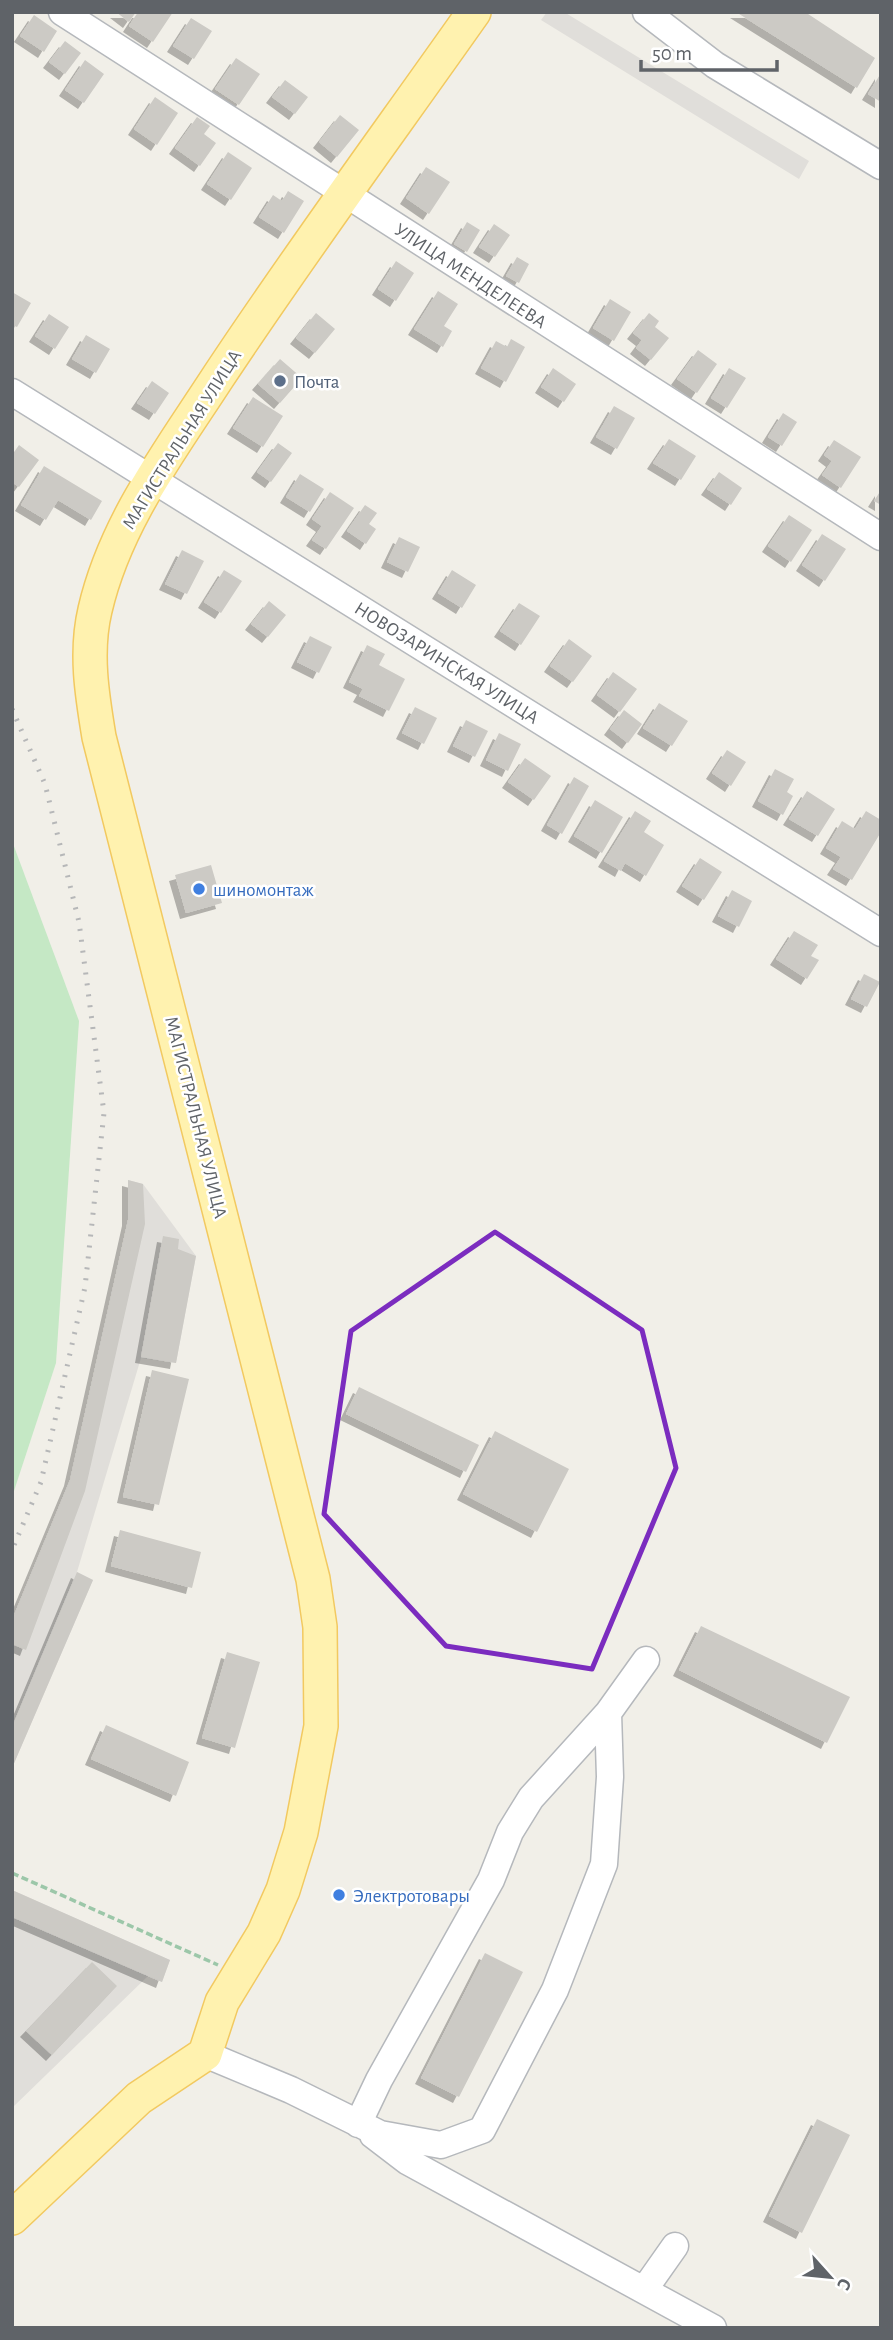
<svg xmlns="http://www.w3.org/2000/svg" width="893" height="2340" font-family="'Alegreya Sans',sans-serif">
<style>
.industrial{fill:#e0deda}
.green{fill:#c5e8c5}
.building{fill:#cccac5;filter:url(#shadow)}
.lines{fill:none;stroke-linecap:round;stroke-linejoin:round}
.minor-casing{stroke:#b5b8bc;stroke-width:29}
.major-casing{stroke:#f2c960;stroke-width:36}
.path{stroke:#9cc7a9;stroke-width:3.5;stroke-dasharray:7 3.5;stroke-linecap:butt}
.minor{stroke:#fff;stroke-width:26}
.major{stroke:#fff2af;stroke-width:33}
.rail{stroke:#b6b7b8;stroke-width:5;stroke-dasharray:2 9;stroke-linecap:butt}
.marked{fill:none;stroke:#7b2cbf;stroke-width:5;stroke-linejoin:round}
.service-dot{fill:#5c6f8a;stroke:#fff;stroke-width:2.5}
.shop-dot{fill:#3f7fe0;stroke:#fff;stroke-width:2.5}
.labels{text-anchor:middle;stroke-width:5;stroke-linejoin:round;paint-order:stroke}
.street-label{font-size:19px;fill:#5f6368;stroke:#fff}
.service-label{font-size:19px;fill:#4e5e75;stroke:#fff;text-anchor:start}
.shop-label{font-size:19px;fill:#366cbe;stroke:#fff;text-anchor:start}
</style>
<defs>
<filter id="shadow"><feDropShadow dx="-6" dy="6" stdDeviation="0" flood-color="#0004"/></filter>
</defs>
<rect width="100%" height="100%" fill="#f1efe8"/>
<!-- industrial -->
<path class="industrial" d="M547 12H564L809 161 799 179 541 20Z
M128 1180 143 1184 196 1256 176 1363 141 1358 77 1572 93 1580 12 1768V1620L70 1480 128 1220Z
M12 1890 170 1960 162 1982 148 1976 12 2108Z"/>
<!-- green -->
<path class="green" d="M12 841 79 1021 56 1363 12 1497Z"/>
<!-- building -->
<path class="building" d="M116 12H136L129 22Z
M138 12H173L153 42 129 26Z
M736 12H805L875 58 857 88Z
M34 15 57 31 44 52 20 36Z
M191 18 212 31 194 59 173 46Z
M65 41 81 53 65 74 49 62Z
M236 58 260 74 239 105 215 89Z
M85 60 104 74 84 103 65 90Z
M881 73V102L868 94Z
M285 80 308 97 295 114 272 97Z
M155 97 178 113 157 145 134 129Z
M340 115 359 130 337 157 319 142Z
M197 117 210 126 204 134 216 143 200 166 175 148Z
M228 152 252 168 231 200 207 184Z
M426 167 450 182 429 214 406 198Z
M288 191 304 201 284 233 259 217 273 195 282 201Z
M467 222 480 230 467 252 454 244Z
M494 224 510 235 495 257 479 247Z
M517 257 529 264 519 283 506 276Z
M396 261 414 273 396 301 378 289Z
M438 291 458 304 444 326 452 331 443 347 414 329Z
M12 292 31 303 17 327 12 325Z
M610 299 631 312 614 341 593 328Z
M316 313 335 329 315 353 296 338Z
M649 313 659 321 655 327 669 338 651 360 636 348 642 340 633 333Z
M49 314 69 327 55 349 35 336Z
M86 335 110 349 96 373 72 359Z
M511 339 525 347 506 382 481 368 496 341 507 347Z
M698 350 717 364 697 393 677 379Z
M280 359 302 378 280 403 258 384Z
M553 368 576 384 564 402 541 387Z
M729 368 746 378 727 408 711 398Z
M152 381 169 393 155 414 137 403Z
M253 397 283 416 263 447 233 428Z
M614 406 635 418 617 449 596 437Z
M783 413 797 422 782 446 768 437Z
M669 439 696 456 681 480 653 463Z
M834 440 861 457 841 488 822 475 832 461 824 455Z
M278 443 292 453 271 482 257 472Z
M19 445 39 460 19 487 12 482V455Z
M44 466 102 501 91 520 58 500 46 520 21 505Z
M719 472 742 488 731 505 707 489Z
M300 474 324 489 310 512 286 497Z
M881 490V505L874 501Z
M330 492 354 508 326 549 312 540 322 526 312 519Z
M365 505 377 513 369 524 376 529 366 544 347 531Z
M789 515 812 530 791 562 768 546Z
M822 534 846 549 825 581 802 565Z
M399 537 420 547 408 572 387 562Z
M182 550 204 561 187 594 165 584Z
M224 570 242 581 221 613 204 602Z
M452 570 476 585 462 608 438 593Z
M269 601 286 615 268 637 251 624Z
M519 603 540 616 521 645 500 631Z
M310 636 332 647 319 673 297 662Z
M569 639 592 656 573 682 550 666Z
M367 645 385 654 379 665 405 679 389 711 359 696 363 689 349 682Z
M613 672 637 689 620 712 597 695Z
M659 703 688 721 672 746 643 728Z
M415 707 437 718 424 744 402 733Z
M624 710 642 724 628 743 610 729Z
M466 720 488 731 475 757 453 746Z
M499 733 521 744 508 771 486 760Z
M727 750 746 762 731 786 712 773Z
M525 758 551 776 534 800 508 782Z
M775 769 794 779 787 792 793 796 783 815 758 801Z
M574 777 589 786 562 834 547 825Z
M807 791 835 809 818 836 789 819Z
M595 800 623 817 602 853 574 836Z
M635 811 651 821 644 832 664 845 646 876 625 863 621 871 604 861Z
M866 811 881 820V832L852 880 833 869 841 857 826 848 842 821 855 829Z
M700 858 722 872 704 900 682 886Z
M211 865 222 903 186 913 175 875Z
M732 890 752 901 739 927 718 916Z
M794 931 818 945 811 956 819 960 807 979 776 959Z
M864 974 880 982 867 1007 851 999Z
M128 1180 143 1184 145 1224 85 1491 26 1650 12 1644V1620L70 1480 128 1220Z
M163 1236 179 1239 178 1249 196 1256 176 1363 141 1357Z
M152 1370 189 1379 159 1505 123 1497Z
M359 1387 479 1445 466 1472 346 1414Z
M495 1431 569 1469 537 1532 463 1494Z
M120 1530 201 1552 192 1588 111 1566Z
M77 1572 93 1580 12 1768V1727Z
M701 1626 850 1697 827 1743 679 1670Z
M227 1652 260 1662 235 1748 202 1738Z
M106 1725 189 1762 176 1796 91 1759Z
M12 1890 170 1960 162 1982 12 1917Z
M485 1953 523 1972 459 2097 421 2078Z
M92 1962 117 1986 52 2055 26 2031Z
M817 2119 850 2135 802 2233 769 2216Z"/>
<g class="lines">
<defs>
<path id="minor" d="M62 12 881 537
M646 12 715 65 881 166
M12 392 881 933
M205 2054 291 2090 380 2134 441 2145 482 2130 555 1990 604 1864 610 1777 608 1713
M358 2124 379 2080 491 1880 510 1832 531 1798 608 1713 646 1660
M373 2135 407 2161 713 2328
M644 2290 675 2246"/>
<path id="major" d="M12 2218 139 2098 205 2054 222 2002 264 1933 283 1890 301 1832 321 1726 320 1627 313 1579 99 737C92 695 85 652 95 610 115 523 170 451 218 377 300 253 388 134 474 12"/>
</defs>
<!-- minor casing -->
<use href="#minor" class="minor-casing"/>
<!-- major casing -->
<use href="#major" class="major-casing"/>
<!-- path -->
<path class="path" d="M12 1873 218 1965"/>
<!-- minor -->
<use href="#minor" class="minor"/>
<!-- major -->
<use href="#major" class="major"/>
<!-- rail -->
<path class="rail" d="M12 709 45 784 79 922 104 1113 85 1287 41 1482 12 1550"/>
</g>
<!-- marked area -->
<path class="marked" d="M495 1232 642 1330 676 1468 592 1669 446 1646 324 1514 351 1331Z"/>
<!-- markers -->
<circle class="service-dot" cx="280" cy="381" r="7"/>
<g class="shop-dot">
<circle cx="199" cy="889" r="7"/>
<circle cx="339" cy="1895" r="7"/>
</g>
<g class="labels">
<!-- street labels -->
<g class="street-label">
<text transform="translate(471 275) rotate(33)" y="7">УЛИЦА МЕНДЕЛЕЕВА</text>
<text transform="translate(181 439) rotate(-58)" y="7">МАГИСТРАЛЬНАЯ УЛИЦА</text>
<text transform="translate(447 662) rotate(32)" y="7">НОВОЗАРИНСКАЯ УЛИЦА</text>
<text transform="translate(197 1117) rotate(76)" y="7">МАГИСТРАЛЬНАЯ УЛИЦА</text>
</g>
<!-- service labels -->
<g class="service-label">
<text x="294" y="388">Почта</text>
</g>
<!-- shop labels -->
<g class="shop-label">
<text x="213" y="896">шиномонтаж</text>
<text x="353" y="1902">Электротовары</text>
</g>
</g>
<!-- border -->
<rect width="893" height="2340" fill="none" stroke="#5f6368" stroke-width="28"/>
<!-- north arrow -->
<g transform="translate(830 2277) rotate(117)" stroke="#ffffff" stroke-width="5" paint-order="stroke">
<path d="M0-5L12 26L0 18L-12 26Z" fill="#5f6368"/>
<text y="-10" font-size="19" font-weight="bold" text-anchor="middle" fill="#5f6368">С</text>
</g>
<!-- scale -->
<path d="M641 60v10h136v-10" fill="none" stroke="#5f6368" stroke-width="3.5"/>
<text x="652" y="60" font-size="21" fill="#5f6368" stroke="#ffffff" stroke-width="5" paint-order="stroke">50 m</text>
</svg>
